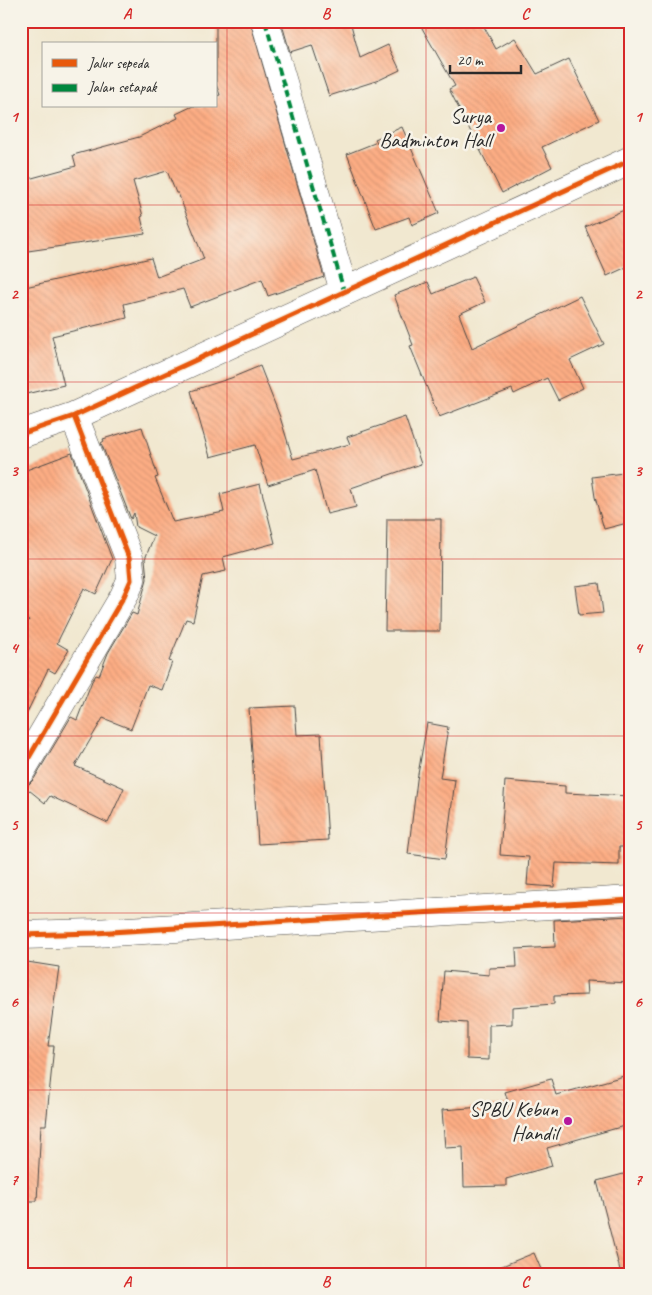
<svg xmlns="http://www.w3.org/2000/svg" width="652" height="1295" font-family="Caveat,sans-serif">
<style>
.building{fill:url(#building-back-hatch)}
.lines{fill:none;stroke-linecap:round;stroke-linejoin:round}
.minor-casing{stroke:#494744;stroke-width:29}
.minor{stroke:#fff;stroke-width:28}
.quiet{stroke:#00873e;stroke-width:4;stroke-dasharray:8 4;stroke-linecap:butt}
.cycleway-casing{stroke:#f7f3e8;stroke-width:8}
.cycleway{stroke:#e8590c;stroke-width:5}
.grid{fill:none;stroke:#d62828;stroke-width:1;stroke-opacity:0.55}
.poi-dot{fill:#b5179e;stroke:#f7f3e8;stroke-width:2}
.labels{text-anchor:middle;stroke-width:5;stroke-linejoin:round;paint-order:stroke}
.poi-label{font-size:21px;fill:#2b2b2b;stroke:#f7f3e8;text-anchor:end}
.neatline{fill:none;stroke:#d62828;stroke-width:2}
.grid-label{font-size:16px;text-anchor:middle;font-weight:bold;fill:#d62828}
</style>
<defs>
<pattern id="building-back-hatch" width="6" height="6" patternUnits="userSpaceOnUse" patternTransform="scale(1.25)"><rect width="6" height="6" fill="#fdad84"/><path d="M-1 5l2 2M0 0l6 6M5-1l2 2" fill="none" stroke="#d99572"/></pattern>
</defs>
<rect width="100%" height="100%" fill="#f7f3e8"/>
<filter id="ink" filterUnits="userSpaceOnUse"><feTurbulence type="fractalNoise" baseFrequency=".02" numOctaves="2"/><feDisplacementMap in="SourceGraphic" scale="10" xChannelSelector="R" yChannelSelector="G"/><feConvolveMatrix kernelMatrix="1 2 1 2 8 2 1 2 1" color-interpolation-filters="sRGB"/></filter>
<filter id="wash" filterUnits="userSpaceOnUse"><feTurbulence type="fractalNoise" baseFrequency=".0096" numOctaves="4" result="noise"/><feDisplacementMap in="SourceGraphic" scale="20" xChannelSelector="R" yChannelSelector="G"/><feGaussianBlur stdDeviation="1.12" result="paint"/><feColorMatrix in="noise" values="0 0 0 0 0 0 0 0 0 0 0 0 0 0 0 0 0 1.4 0 .05"/><feComposite in="paint" operator="in"/></filter>
<g filter="url(#wash)">
<rect width="100%" height="100%" fill="#f1e8d0"/>
<g id="blocks">
<!-- building -->
<path class="building" d="M216 21H250L324 277 268 296 262 279 190 307 183 289 124 304 127 318 52 336 64 385 26 394 21 372V288L151 258 157 277 204 259 178 193H176L167 171 133 181 143 216 141 217 145 234 21 252V181L76 166 73 155 139 137 178 118 176 114 193 106H216V96L220 95 216 84Z
M281 21H350L360 58 388 45 400 70 379 80 329 96 312 45 290 52Z
M418 21H481L496 49 515 38 537 74 569 59 599 120 542 147 552 167 502 193 449 89 455 86Z
M402 127 439 213 412 225 409 217 376 229 347 154 377 142 375 139Z
M631 207V265L607 276 585 227Z
M473 277 485 302 459 314 472 348 580 296 604 344 570 360 583 388 558 400 547 378 514 394 512 389 439 417 410 346 413 345 394 295 428 282 433 294Z
M260 366 280 417 293 459 350 444 347 437 405 417 421 464 351 488 356 507 327 514 315 470 268 485 255 445 210 457 191 391 231 378Z
M142 427 158 477 155 478 173 522 224 512 220 494 260 484 275 543 223 557 226 571 203 576 193 621 186 619 169 661 172 662 162 690 148 685 131 729 103 718 75 766 124 788 108 823 50 796 45 803 24 786 29 784 34 779 71 717 77 720 92 681 96 675 99 676 108 653 132 613 137 615 147 579 145 559 154 536 136 527 134 513 131 519 101 443 104 441 103 439Z
M72 453 112 559 96 594 84 588 57 643 69 650 55 673 48 669 21 725V633L29 620 21 616V472Z
M631 472V522L604 529 595 497 592 477Z
M387 519H441L440 631H385Z
M599 583 603 613 579 615 575 586Z
M295 706 297 735 321 734 328 840 258 844 249 708Z
M427 723 448 727 440 778 455 780 445 859 408 854 417 780Z
M505 781 565 786V793L631 796V847H619V865L556 863 554 887 527 885 529 857 500 855Z
M631 916V983L586 981 587 995 554 996V1004L512 1007V1024L489 1025V1060L467 1059V1023L440 1021 444 971 489 975V968L517 967 516 949 555 947 554 920Z
M21 961 59 967 48 1046H54L46 1125H41L37 1201H21Z
M631 1074V1124L547 1148 552 1166 506 1179V1186L464 1187 463 1147 445 1148 442 1110 509 1105 505 1092 551 1079 556 1095Z
M631 1172V1274H621L597 1181Z
M534 1253 543 1274H485V1273Z"/>
</g>
</g>
<g filter="url(#ink)">
<use href="#blocks" fill-opacity="0" stroke="#494744" stroke-width="1"/>
<g class="lines">
<defs>
<path id="minor" d="M265 21 344 291
M21 434 74 416 631 160
M21 771 124 596 131 580 129 558 74 416
M21 935 95 933 631 900"/>
</defs>
<!-- minor casing -->
<use href="#minor" class="minor-casing"/>
<!-- minor -->
<use href="#minor" class="minor"/>
<!-- quiet -->
<path class="quiet" d="M265 21 344 291"/>
<defs>
<path id="cycleway" d="M21 434 74 416 631 160
M21 771 124 596 131 580 129 558 74 416
M21 935 95 933 631 900"/>
</defs>
<!-- cycleway casing -->
<use href="#cycleway" class="cycleway-casing"/>
<!-- cycleway -->
<use href="#cycleway" class="cycleway"/>
</g>
</g>
<!-- grid -->
<path class="grid" d="M227 21V1274M426 21V1274M21 205H631M21 382H631M21 559H631M21 736H631M21 913H631M21 1090H631"/>
<!-- markers -->
<g class="poi-dot">
<circle cx="501" cy="128" r="5"/>
<circle cx="568" cy="1121" r="5"/>
</g>
<g class="labels">
<!-- poi labels -->
<g class="poi-label">
<text x="491" y="123">Surya<tspan x="491" dy="24">Badminton Hall</tspan></text>
<text x="558" y="1116">SPBU Kebun<tspan x="558" dy="24">Handil</tspan></text>
</g>
</g>
<!-- margin -->
<rect width="652" height="1295" fill="none" stroke="#f7f3e8" stroke-width="55"/>
<!-- legend -->
<rect x="42" y="42" width="175" height="65" fill="#f7f3e8" stroke="#a5a39c"/>
<rect x="52" y="59" width="25" height="8" fill="#e8590c" stroke="#a5a39c"/>
<text x="88" y="68" font-size="15" fill="#2b2b2b">Jalur sepeda</text>
<rect x="52" y="84" width="25" height="8" fill="#00873e" stroke="#a5a39c"/>
<text x="88" y="92" font-size="15" fill="#2b2b2b">Jalan setapak</text>
<!-- scale -->
<path d="M450 65v8h71v-8" fill="none" stroke="#2b2b2b" stroke-width="2.5"/>
<text x="457" y="65" font-size="15" fill="#2b2b2b" stroke="#f7f3e8" stroke-width="4" paint-order="stroke">20 m</text>
<rect x="28" y="28" width="596" height="1240" class="neatline"/>
<g class="grid-label">
<text x="127" y="19">A</text>
<text x="326" y="19">B</text>
<text x="525" y="19">C</text>
<text x="14" y="122">1</text>
<text x="638" y="122">1</text>
<text x="14" y="299">2</text>
<text x="638" y="299">2</text>
<text x="14" y="476">3</text>
<text x="638" y="476">3</text>
<text x="14" y="653">4</text>
<text x="638" y="653">4</text>
<text x="14" y="830">5</text>
<text x="638" y="830">5</text>
<text x="14" y="1007">6</text>
<text x="638" y="1007">6</text>
<text x="14" y="1185">7</text>
<text x="638" y="1185">7</text>
<text x="127" y="1287">A</text>
<text x="326" y="1287">B</text>
<text x="525" y="1287">C</text>
</g>
</svg>
